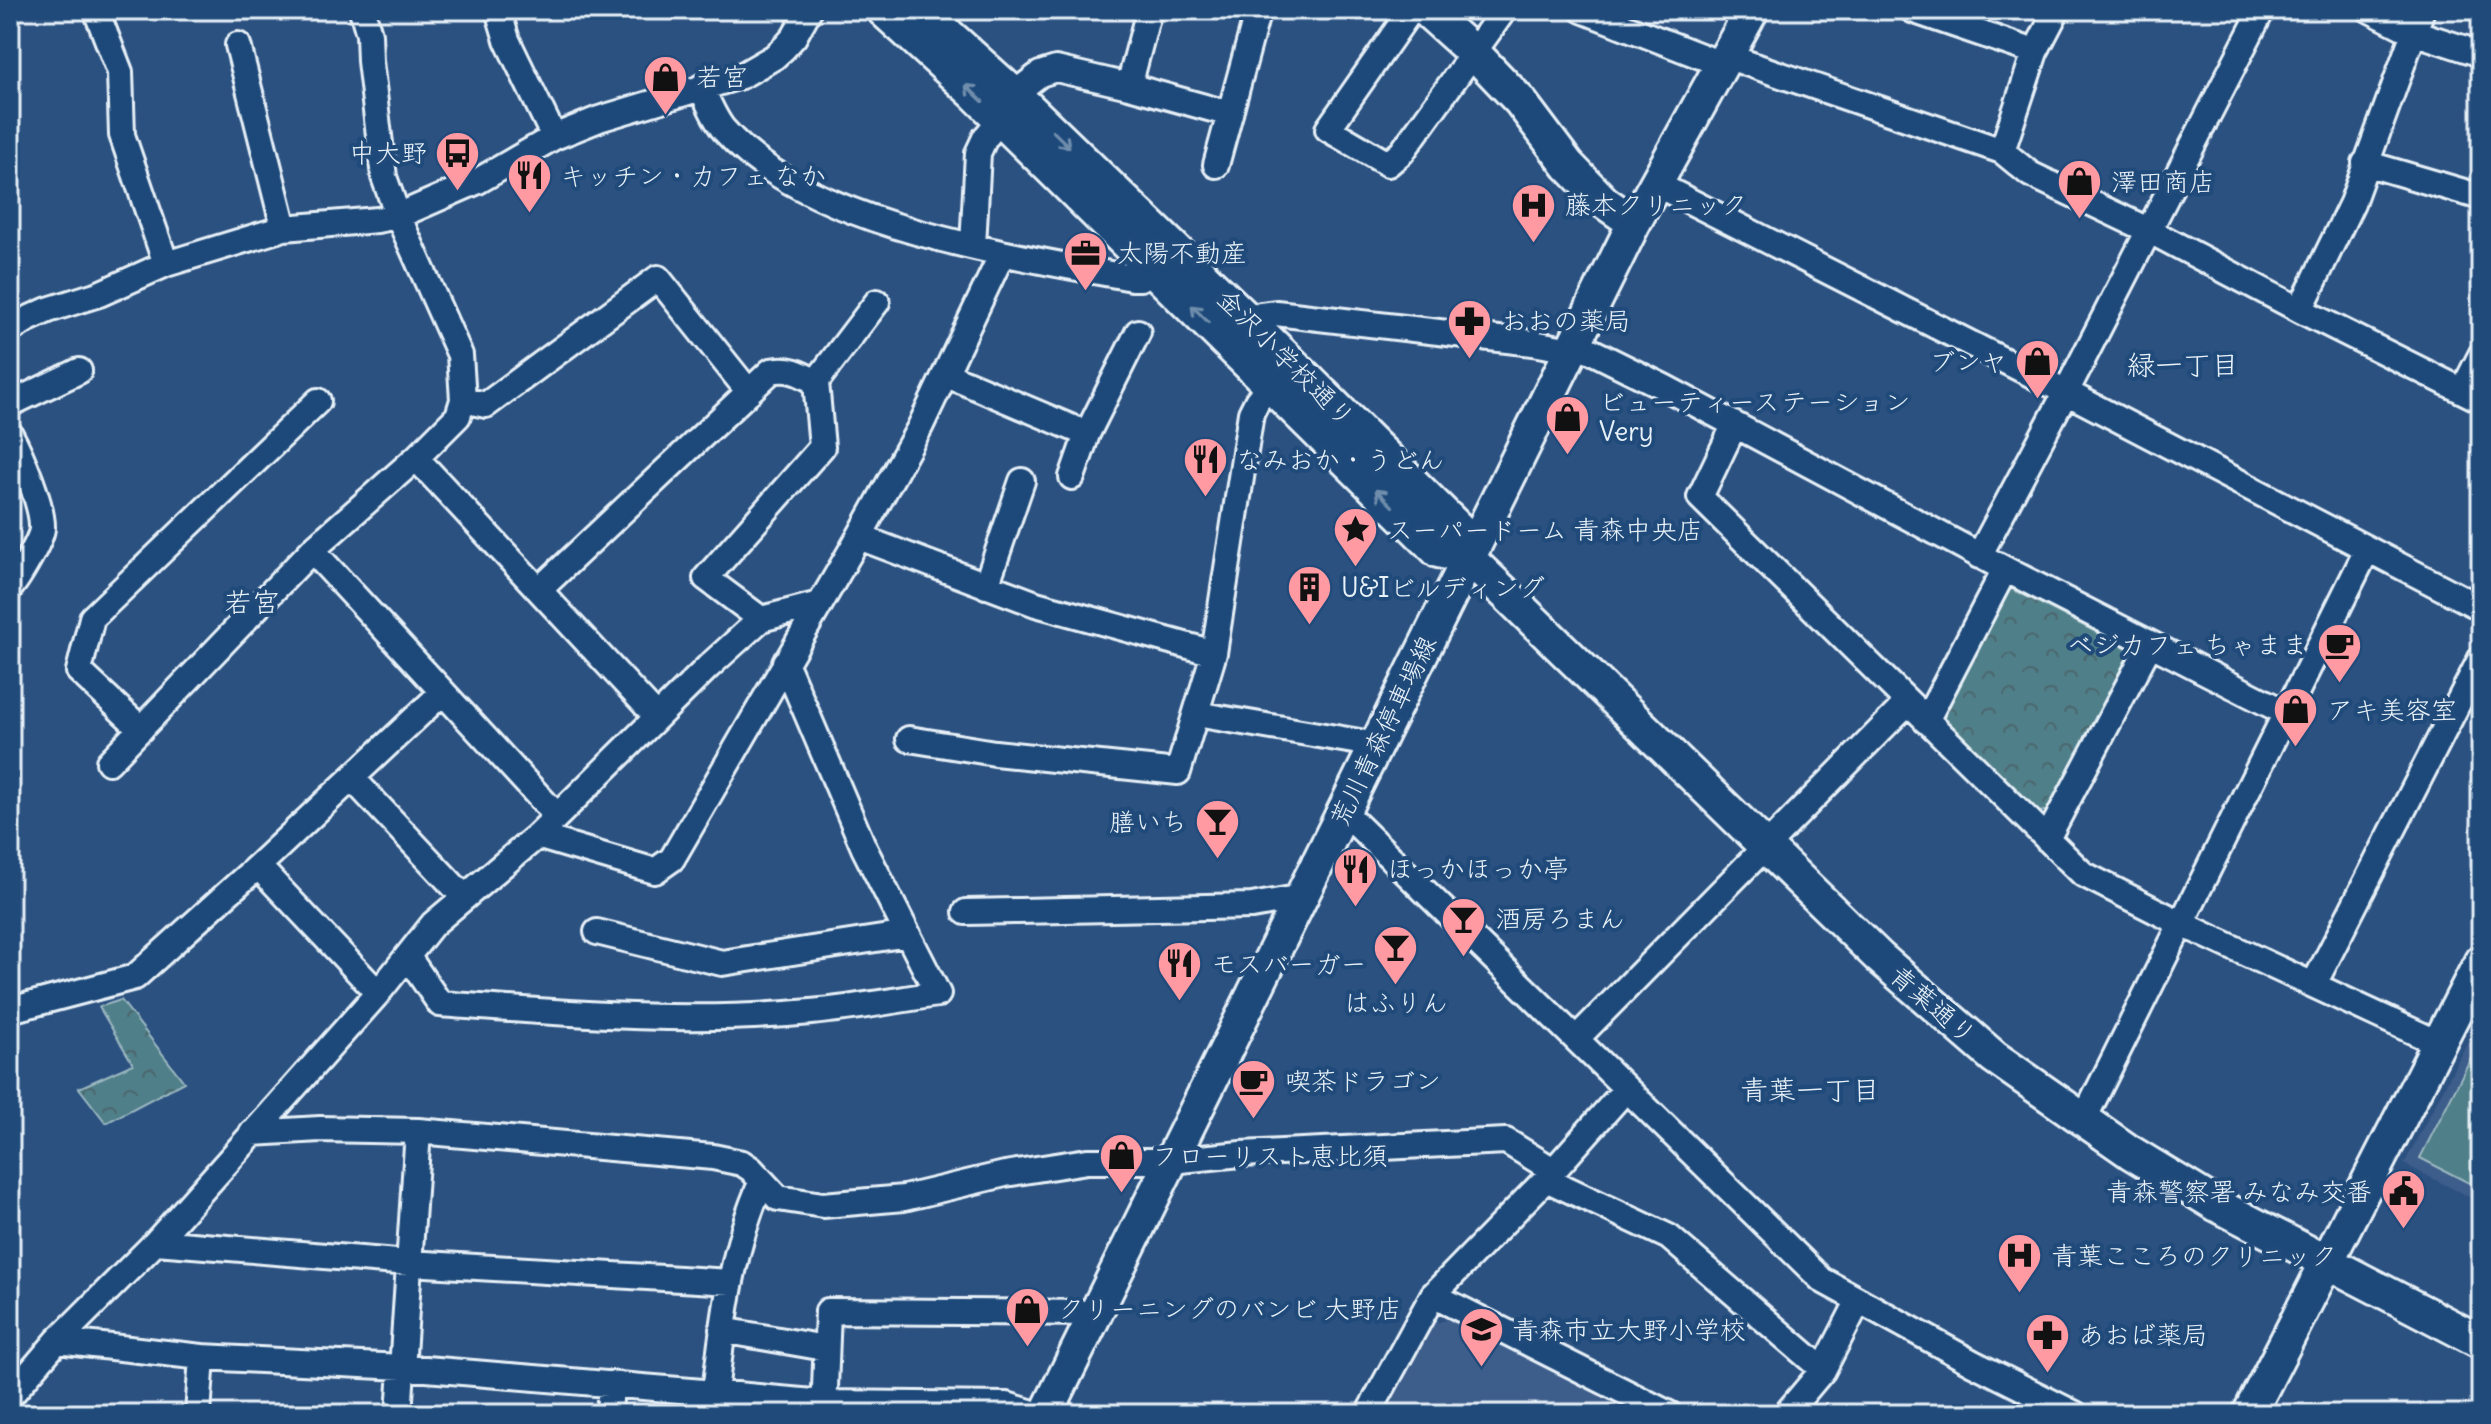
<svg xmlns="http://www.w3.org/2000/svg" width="2491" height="1424" font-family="Delius,'Klee One',sans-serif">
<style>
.built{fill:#3e5d8b}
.green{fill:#507f89;stroke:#9cb8c0;stroke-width:2}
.forest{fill:url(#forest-crowns);stroke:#9cb8c0;stroke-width:2}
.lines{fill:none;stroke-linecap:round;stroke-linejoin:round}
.street-casing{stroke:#e8f1f8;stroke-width:30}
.secondary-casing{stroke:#e8f1f8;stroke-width:38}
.street{stroke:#1f4a7a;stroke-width:24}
.secondary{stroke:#1f4a7a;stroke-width:32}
.oneway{stroke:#6f8dac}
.labels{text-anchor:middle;stroke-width:8;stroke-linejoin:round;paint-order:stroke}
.poi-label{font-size:26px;fill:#e8f1f8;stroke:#1f4a7a;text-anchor:start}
.street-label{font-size:26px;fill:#e8f1f8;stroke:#1f4a7a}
.neighbourhood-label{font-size:28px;fill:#e8f1f8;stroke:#1f4a7a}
</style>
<defs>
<pattern id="forest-crowns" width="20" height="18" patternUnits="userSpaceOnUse" patternTransform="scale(2)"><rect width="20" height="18" fill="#507f89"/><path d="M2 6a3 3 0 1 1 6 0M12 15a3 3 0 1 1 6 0" fill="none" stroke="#4c666d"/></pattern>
</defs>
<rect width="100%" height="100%" fill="#2b5180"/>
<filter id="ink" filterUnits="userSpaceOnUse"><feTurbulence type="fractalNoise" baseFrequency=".0125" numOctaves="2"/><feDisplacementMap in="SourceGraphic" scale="16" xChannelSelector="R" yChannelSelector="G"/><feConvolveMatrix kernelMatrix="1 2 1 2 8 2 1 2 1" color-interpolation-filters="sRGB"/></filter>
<g filter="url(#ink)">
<!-- built -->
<path class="built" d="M2481 1016V1203L2404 1164Z
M1452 1318 1642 1414H1385L1433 1324Z"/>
<!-- green -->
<path class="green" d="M2481 1038V1189L2420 1158Z"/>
<!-- forest -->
<path class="forest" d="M2012 589 2131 650 2133 656 2051 810 2039 812 1946 723 1942 714 2006 591Z
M121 1000 184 1082 106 1123 79 1088 133 1064 99 1007Z"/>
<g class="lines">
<defs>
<path id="street" d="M498 10 507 40 554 137
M1149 10 1129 86 1230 114
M1411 10 1328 129 1388 164 1402 152 1504 10
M1582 10 1721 64
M1912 10 2035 52
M2370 10 2413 32 2481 54
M99 18 120 72 122 135 166 264
M238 45 284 228
M1726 56 2002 151 2030 174 2148 230 2300 310 2481 400
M701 87C708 102 714 118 724 130 808 226 1011 255 1132 278H1140L1154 270
M1014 94 1040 74 1056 69 1129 86
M2002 151 2035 52 2057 10
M2365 163 2481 197
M1216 165 1258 10
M1656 184 2066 392 2481 608
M973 246 978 153 985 138 1001 119
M2300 310 2352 203 2422 10
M1250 322 1261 315 1276 313 1533 343 1571 350
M10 330 28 319 48 310 99 294 166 264 284 228 377 220 398 216 478 181 554 137 599 119 741 76 774 57 784 48 794 37 809 10
M1575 343 1666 388 2005 569 2286 713 2083 1121
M945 374 1087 434
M2463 390 2481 355
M463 400 486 405 658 278 749 392
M10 404 79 371
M1734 426 1700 497 2083 874 2182 924 2438 1043
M10 434C21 454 43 506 42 528 42 539 18 579 10 588
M416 458 657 717
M1072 477 1087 434 1138 332
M859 537 1036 604 1214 653
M312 550 557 816
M1979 556 2066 392 2262 10
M986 586 1022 481
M540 589 771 371C789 367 800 373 816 382
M761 619 706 578 822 447 816 382 877 302
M2286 713 2367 550
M1196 714 1377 745
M1926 721 2005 569
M141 729 79 671 92 618 318 401
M909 739 995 753 1178 772 1214 653 1251 413 1257 401 1270 384
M109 762 312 550 416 458 458 416 463 400 460 355 398 216 384 177 370 61 369 34 362 10
M352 778 464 897
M1344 812 1822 1280 1973 1363 2075 1414
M537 836 655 871 672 859 859 537 920 427 1002 254
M2047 839 2150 644
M258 866 378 993
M966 912 1252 906 1302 897
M597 932 722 963 908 934
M408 957 440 1004C563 1013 688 1024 811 1012 854 1008 896 1000 938 994L864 848 785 662
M2314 984 2481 658
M10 1010 135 977 258 866 443 692
M1577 1038 1908 702
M252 1133 320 1129 418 1131 713 1157 742 1163 751 1169 778 1198 823 1205 904 1198 1005 1174 1087 1161H1171L1241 1154 1506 1141 1553 1170
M1546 1179 1669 1237 1823 1370
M156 1242 409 1263 731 1282
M1433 1295 1669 1414
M722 1330 825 1348
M57 1341 202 1357
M715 1393 825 1403 1007 1405 1036 1414
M10 1396 57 1341 156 1242 378 993 433 924 537 836 708 667 761 619 819 604
M198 1414 202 1357 402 1367 715 1393C723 1321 732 1247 762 1181
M399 1414 418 1131
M609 1414 611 1384
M824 1414 828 1311 1096 1313
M1368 1414 1433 1295 1546 1179 1626 1089
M1786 1414 1823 1370 1859 1300"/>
<path id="secondary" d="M883 10 976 95 1438 551 1468 558 1506 594 1879 957 1994 1057 2130 1152 2217 1205 2481 1342
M921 10 1014 94 1243 315 1458 528 1468 558
M1426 10 1474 53 1520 101 1568 165 1604 202 1634 223
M1046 1414 1634 223 1752 10
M2249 1414 2481 961"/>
</defs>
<!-- street casing -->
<use href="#street" class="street-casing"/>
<!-- secondary casing -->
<use href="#secondary" class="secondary-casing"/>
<!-- street -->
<use href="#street" class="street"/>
<!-- secondary -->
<use href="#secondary" class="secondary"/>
</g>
<!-- one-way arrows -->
<defs><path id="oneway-shaft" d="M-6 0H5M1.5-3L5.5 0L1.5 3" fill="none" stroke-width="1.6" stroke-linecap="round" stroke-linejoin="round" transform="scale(2)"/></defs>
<g class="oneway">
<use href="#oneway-shaft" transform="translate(974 93) rotate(-136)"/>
<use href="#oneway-shaft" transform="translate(1061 139) rotate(44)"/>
<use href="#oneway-shaft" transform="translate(1200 314) rotate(-135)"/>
<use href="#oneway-shaft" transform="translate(1384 498) rotate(-135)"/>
</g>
</g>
<!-- icons -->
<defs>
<symbol id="shop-pin" viewBox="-11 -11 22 30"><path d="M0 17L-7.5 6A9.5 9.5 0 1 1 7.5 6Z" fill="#ff9aa2" stroke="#1f4a7a"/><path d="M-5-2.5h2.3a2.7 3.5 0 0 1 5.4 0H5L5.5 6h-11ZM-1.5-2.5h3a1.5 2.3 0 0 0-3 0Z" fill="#111"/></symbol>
<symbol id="bus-pin" viewBox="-11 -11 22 30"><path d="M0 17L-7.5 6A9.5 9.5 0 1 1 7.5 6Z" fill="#ff9aa2" stroke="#1f4a7a"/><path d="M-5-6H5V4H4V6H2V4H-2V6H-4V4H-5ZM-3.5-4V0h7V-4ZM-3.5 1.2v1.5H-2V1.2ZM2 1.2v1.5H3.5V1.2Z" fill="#111"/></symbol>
<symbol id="restaurant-pin" viewBox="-11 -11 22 30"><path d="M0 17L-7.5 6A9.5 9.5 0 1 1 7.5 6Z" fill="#ff9aa2" stroke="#1f4a7a"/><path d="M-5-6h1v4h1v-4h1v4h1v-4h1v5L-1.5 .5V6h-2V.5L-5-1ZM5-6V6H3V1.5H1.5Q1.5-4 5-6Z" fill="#111"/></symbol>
<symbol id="hospital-pin" viewBox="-11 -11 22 30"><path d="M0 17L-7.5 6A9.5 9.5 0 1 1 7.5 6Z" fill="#ff9aa2" stroke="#1f4a7a"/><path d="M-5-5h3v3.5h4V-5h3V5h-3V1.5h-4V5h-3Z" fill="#111"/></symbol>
<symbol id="office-pin" viewBox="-11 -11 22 30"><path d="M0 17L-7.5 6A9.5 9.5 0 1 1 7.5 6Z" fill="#ff9aa2" stroke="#1f4a7a"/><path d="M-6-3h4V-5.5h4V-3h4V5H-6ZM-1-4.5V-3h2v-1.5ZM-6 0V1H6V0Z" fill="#111"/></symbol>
<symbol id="pharmacy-pin" viewBox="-11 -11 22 30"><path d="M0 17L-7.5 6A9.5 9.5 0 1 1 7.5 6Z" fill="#ff9aa2" stroke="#1f4a7a"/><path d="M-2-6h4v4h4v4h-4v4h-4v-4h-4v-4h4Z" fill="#111"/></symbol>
<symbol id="sight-pin" viewBox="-11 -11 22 30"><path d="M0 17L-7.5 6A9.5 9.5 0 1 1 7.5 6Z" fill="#ff9aa2" stroke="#1f4a7a"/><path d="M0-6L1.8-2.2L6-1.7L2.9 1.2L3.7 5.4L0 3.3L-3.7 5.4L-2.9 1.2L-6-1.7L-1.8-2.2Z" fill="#111"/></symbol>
<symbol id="building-pin" viewBox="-11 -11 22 30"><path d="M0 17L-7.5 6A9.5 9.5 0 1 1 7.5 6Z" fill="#ff9aa2" stroke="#1f4a7a"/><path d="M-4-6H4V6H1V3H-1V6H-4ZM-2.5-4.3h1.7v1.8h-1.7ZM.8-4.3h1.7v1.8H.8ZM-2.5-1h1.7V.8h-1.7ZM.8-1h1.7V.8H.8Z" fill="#111"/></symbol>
<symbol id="cafe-pin" viewBox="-11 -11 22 30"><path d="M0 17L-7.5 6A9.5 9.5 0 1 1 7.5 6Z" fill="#ff9aa2" stroke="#1f4a7a"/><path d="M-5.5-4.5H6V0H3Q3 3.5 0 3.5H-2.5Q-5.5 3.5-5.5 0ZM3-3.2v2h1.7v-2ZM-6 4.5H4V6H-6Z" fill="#111"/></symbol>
<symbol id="bar-pin" viewBox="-11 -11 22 30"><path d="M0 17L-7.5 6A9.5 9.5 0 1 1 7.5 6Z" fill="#ff9aa2" stroke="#1f4a7a"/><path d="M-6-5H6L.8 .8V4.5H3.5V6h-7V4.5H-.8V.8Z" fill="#111"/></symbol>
<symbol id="civic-pin" viewBox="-11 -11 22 30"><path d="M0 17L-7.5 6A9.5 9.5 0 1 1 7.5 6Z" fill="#ff9aa2" stroke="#1f4a7a"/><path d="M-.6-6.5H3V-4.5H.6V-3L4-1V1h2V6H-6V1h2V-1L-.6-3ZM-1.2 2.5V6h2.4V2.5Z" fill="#111"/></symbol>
<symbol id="school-pin" viewBox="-11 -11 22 30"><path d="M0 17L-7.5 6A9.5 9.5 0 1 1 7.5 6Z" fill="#ff9aa2" stroke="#1f4a7a"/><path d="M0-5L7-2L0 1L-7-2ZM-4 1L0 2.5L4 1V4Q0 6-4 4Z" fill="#111"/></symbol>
</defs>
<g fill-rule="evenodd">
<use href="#shop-pin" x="640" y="52" width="51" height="69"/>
<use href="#bus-pin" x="432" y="128" width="51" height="69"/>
<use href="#restaurant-pin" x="504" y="150" width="51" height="69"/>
<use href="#shop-pin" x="2054" y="156" width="51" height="69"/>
<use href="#hospital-pin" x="1508" y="180" width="51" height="69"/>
<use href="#office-pin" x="1060" y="228" width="51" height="69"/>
<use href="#pharmacy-pin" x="1444" y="296" width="51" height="69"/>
<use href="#shop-pin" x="2012" y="336" width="51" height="69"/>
<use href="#shop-pin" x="1542" y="392" width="51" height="69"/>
<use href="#restaurant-pin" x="1180" y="434" width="51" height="69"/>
<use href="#sight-pin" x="1330" y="504" width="51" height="69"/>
<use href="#building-pin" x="1284" y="562" width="51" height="69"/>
<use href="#cafe-pin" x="2314" y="620" width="51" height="69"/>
<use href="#shop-pin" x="2270" y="684" width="51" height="69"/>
<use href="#bar-pin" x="1192" y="796" width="51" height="69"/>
<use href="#restaurant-pin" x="1330" y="844" width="51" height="69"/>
<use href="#bar-pin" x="1438" y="894" width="51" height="69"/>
<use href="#bar-pin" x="1370" y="922" width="51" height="69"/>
<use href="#restaurant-pin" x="1154" y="938" width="51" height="69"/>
<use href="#cafe-pin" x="1228" y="1056" width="51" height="69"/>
<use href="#shop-pin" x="1096" y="1130" width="51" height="69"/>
<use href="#civic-pin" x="2378" y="1166" width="51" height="69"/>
<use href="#hospital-pin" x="1994" y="1230" width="51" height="69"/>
<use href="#shop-pin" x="1002" y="1284" width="51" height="69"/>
<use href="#school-pin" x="1456" y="1304" width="51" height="69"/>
<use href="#pharmacy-pin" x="2022" y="1310" width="51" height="69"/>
</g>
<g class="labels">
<!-- poi labels -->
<g class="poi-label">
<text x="696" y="86">若宮</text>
<text x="427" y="162" text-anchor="end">中大野</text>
<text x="560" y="185">キッチン・カフェ なか</text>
<text x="2111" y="191">澤田商店</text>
<text x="1565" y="214">藤本クリニック</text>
<text x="1117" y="262">太陽不動産</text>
<text x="1501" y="330">おおの薬局</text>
<text x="2007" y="371" text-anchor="end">ブンヤ</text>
<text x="1599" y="411">ビューティーステーション<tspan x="1599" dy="30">Very</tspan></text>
<text x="1236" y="469">なみおか・うどん</text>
<text x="1387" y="539">スーパードーム 青森中央店</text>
<text x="1341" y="597">U&amp;Iビルディング</text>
<text x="2308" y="654" text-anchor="end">ベジカフェ ちゃまま</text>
<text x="2327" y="719">アキ美容室</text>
<text x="1187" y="831" text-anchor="end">膳いち</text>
<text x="1387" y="878">ほっかほっか亭</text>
<text x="1495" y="928">酒房ろまん</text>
<text x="1211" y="973">モスバーガー</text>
<text x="1396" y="1012" text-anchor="middle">はふりん</text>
<text x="1285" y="1090">喫茶ドラゴン</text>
<text x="1152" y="1165">フローリスト恵比須</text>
<text x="2372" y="1201" text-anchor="end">青森警察署 みなみ交番</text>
<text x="2051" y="1265">青葉こころのクリニック</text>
<text x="1058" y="1318">クリーニングのバンビ 大野店</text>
<text x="1512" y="1339">青森市立大野小学校</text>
<text x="2078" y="1344">あおば薬局</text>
</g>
<!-- street labels -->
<g class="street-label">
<text transform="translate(1286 358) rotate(45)" y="9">金沢小学校通り</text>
<text transform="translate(1383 731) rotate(-64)" y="9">荒川青森停車場線</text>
<text transform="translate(1933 1005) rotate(41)" y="9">青葉通り</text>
</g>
<!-- neighbourhood labels -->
<g class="neighbourhood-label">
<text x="2183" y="375">緑一丁目</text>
<text x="252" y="612">若宮</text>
<text x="1810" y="1100">青葉一丁目</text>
</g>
</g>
<!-- margin -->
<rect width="2491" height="1424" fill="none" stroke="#1f4a7a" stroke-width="40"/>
<rect x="20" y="20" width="2451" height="1384" fill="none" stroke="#e8f1f8" stroke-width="3" filter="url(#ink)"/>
</svg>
